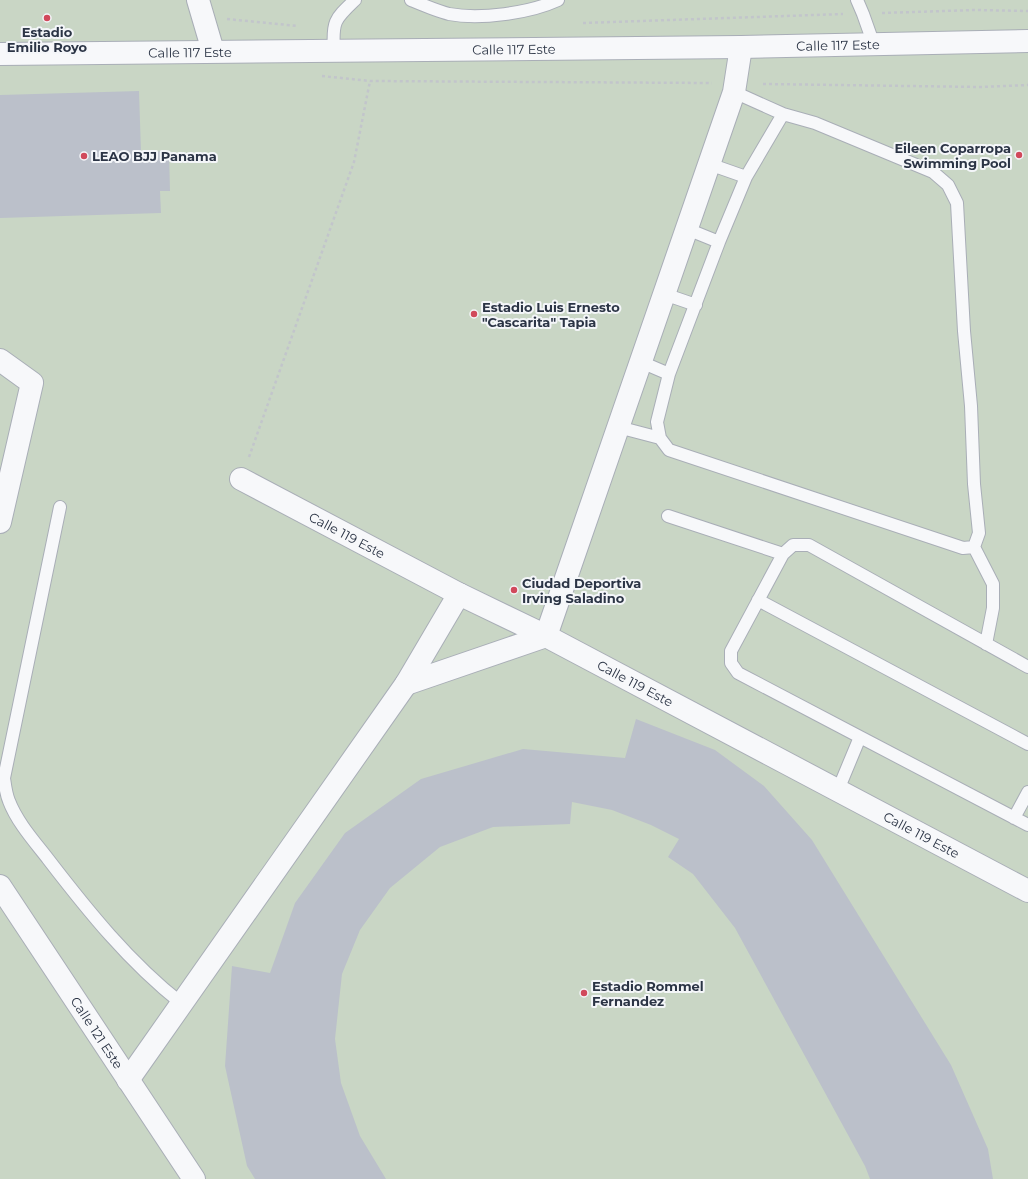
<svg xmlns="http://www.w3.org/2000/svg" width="1028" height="1179" font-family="Montserrat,sans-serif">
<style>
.green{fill:#c9d6c5}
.building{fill:#bbc0ca}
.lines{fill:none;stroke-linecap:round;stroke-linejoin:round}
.lane-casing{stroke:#a9aeb7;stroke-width:14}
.street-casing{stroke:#a9aeb7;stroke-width:24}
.path{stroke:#c2c5cb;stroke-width:2.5;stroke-dasharray:3 3;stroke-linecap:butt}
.lane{stroke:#f7f8fa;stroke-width:12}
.street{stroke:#f7f8fa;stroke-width:22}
.poi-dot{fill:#d1495b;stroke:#f4f6f9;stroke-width:1.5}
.labels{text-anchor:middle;stroke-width:4;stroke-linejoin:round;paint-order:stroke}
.poi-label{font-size:13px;font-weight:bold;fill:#2b3445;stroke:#f4f6f9;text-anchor:start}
.street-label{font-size:13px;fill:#2b3445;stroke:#f4f6f9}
</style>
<rect width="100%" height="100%" fill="#e4e7ec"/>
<!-- green -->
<path class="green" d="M0 0H1028V1179H0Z"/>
<!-- building -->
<path class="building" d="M139 91 141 152 169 151 170 191H160L161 213 0 218V95Z
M636 719 715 750 764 786 812 840 951 1065 988 1149 993 1179H870L865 1166 735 928 693 874 668 857 679 839 651 825 612 810 572 802 570 824 493 827 440 847 390 888 360 930 342 974 335 1039 341 1083 360 1136 386 1179H255L247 1166 225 1066 232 966 270 973 295 903 345 833 421 779 523 749 625 758Z"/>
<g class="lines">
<defs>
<path id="lane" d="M411 0C423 5 437 11 449 14 480 20 530 13 558 0
M857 0 863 14 874 45
M334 50C332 21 335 19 355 0
M734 92 783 114 815 123 933 172 948 185 957 203 964 331 971 406 974 484 979 533 974 547 993 584V608L986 644
M783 114 746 177 719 242 669 374 657 422 660 438 669 450 963 548 974 547
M709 164 746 177
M687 229 719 242
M664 294 696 305
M641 362 669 374
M618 427 660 438
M60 507 4 778C5 785 6 794 9 801 17 822 34 841 48 859 88 911 129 962 181 1003
M668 516 783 554
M758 600 1028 744
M860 737 1028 825
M838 790 860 737 738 673 731 663V651L783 554 793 545H809L1028 667
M1014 818 1028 792"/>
<g id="street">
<path d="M198 0 213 51"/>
<path id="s1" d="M0 54 741 47 1028 41"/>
<path d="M0 360 32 383 0 522"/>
<path id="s2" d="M241 479 459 594 546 636 1028 891"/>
<path d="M406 684 546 636 734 92 741 47"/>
<path id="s3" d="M0 886 194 1179"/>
<path d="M128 1080 406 684 459 594"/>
</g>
</defs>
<!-- lane casing -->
<use href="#lane" class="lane-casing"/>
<!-- street casing -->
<use href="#street" class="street-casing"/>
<!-- path -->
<path class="path" d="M882 13 975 10 1028 11
M227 19 298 26
M583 23 843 14
M322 76 370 81 712 83
M763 84 982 87 1028 85
M249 457 354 162 370 81"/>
<!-- lane -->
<use href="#lane" class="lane"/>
<!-- street -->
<use href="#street" class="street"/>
</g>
<!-- markers -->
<g class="poi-dot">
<circle cx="47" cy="18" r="4"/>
<circle cx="1019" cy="155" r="4"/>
<circle cx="84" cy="156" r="4"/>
<circle cx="474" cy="314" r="4"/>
<circle cx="514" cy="590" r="4"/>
<circle cx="584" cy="993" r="4"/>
</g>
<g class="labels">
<!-- poi labels -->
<g class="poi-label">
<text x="47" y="37" text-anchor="middle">Estadio<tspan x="47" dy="15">Emilio Royo</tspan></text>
<text x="1011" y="153" text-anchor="end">Eileen Coparropa<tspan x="1011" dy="15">Swimming Pool</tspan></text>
<text x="92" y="161">LEAO BJJ Panama</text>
<text x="482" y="312">Estadio Luis Ernesto<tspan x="482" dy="15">"Cascarita" Tapia</tspan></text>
<text x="522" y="588">Ciudad Deportiva<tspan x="522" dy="15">Irving Saladino</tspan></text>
<text x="592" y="991">Estadio Rommel<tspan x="592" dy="15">Fernandez</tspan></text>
</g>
<!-- street labels -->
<g class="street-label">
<text dy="5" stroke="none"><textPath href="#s1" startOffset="838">Calle 117 Este</textPath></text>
<text dy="5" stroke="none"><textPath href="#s1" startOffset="514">Calle 117 Este</textPath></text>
<text dy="5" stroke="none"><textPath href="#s1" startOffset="190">Calle 117 Este</textPath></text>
<text dy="5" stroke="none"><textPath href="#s2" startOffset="120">Calle 119 Este</textPath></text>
<text dy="5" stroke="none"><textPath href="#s2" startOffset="444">Calle 119 Este</textPath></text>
<text dy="5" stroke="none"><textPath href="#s2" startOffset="768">Calle 119 Este</textPath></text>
<text dy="5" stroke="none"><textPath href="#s3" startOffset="176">Calle 121 Este</textPath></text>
</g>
</g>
</svg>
